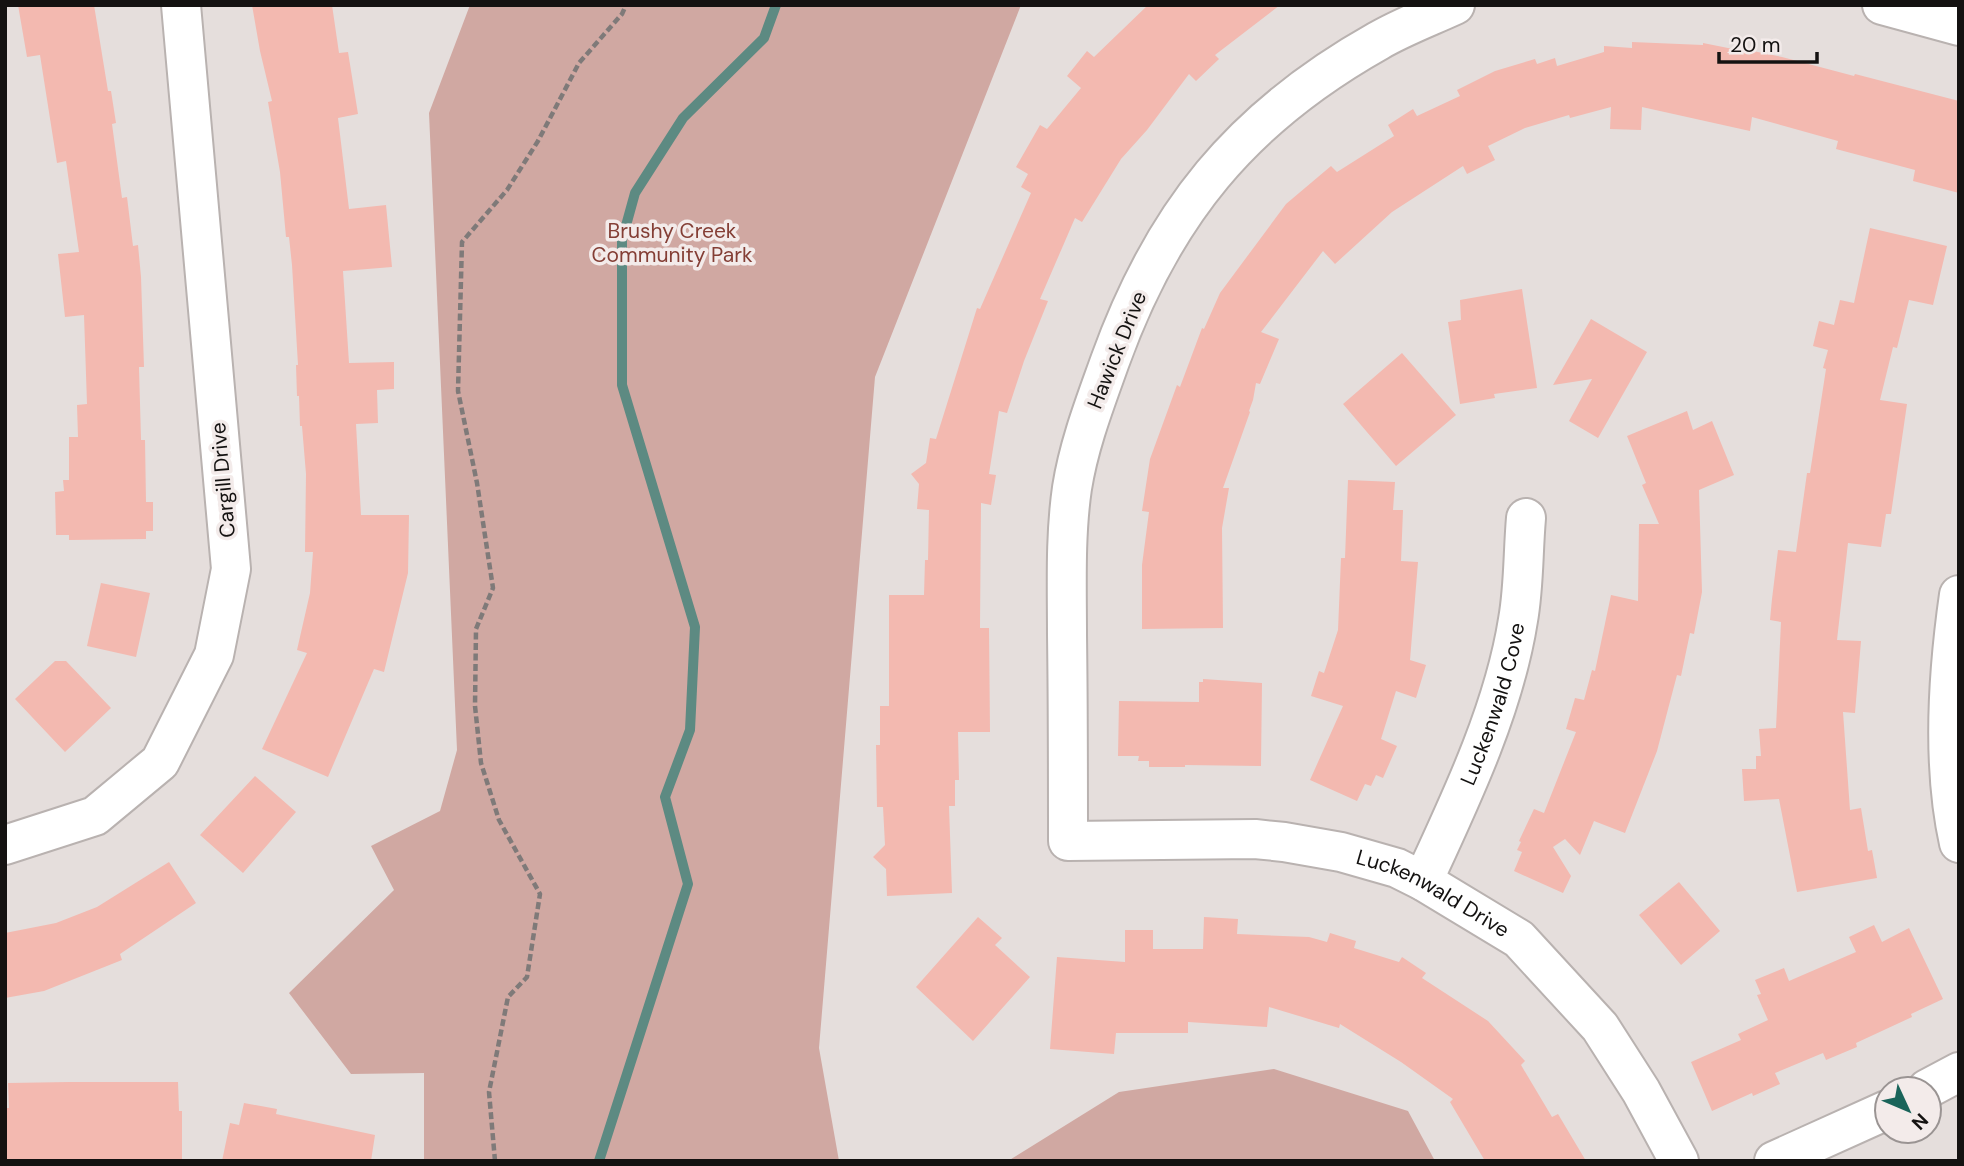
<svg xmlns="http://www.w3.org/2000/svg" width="1964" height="1166" font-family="'DM Sans',sans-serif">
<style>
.green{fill:#d0a8a2}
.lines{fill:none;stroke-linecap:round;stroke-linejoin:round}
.stream{stroke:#5d8a82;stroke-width:10}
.building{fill:#f3b9b0}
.minor-casing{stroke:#b9b2b0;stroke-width:42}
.path{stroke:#7f7a79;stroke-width:4.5;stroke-dasharray:7 3.5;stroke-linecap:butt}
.minor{stroke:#fff;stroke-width:38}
.labels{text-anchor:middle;stroke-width:7;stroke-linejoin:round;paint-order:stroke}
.park-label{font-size:21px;fill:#843e35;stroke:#f3ebea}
.street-label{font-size:21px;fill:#141211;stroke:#f3ebea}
</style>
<rect width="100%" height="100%" fill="#e5dedc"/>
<!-- green -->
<path class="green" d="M470 5H1021L875 377 819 1048 839 1161H424V1073L351 1074 289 993 394 890 371 846 440 811 457 750 429 113Z
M1274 1069 1408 1111 1435 1161H1008L1119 1092Z"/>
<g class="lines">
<!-- stream -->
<path class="stream" d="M599 1161 688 884 665 797 690 730 695 627 622 385V240L635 193 683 118 764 38 776 5"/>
</g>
<!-- building -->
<path class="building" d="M18 5H94L108 91H111L116 123 112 124 122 198 127 197 133 246 138 245 141 277 144 367H139L141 440H145L146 502H153V531H146V539L69 540V535H56L55 492 64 491 63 480H69V437H78L77 405 87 404 84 315 65 317 58 254 79 252 66 161 57 163 40 55 27 57Z
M252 5H332L339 53 348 52 358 114 338 118 349 209 386 205 392 267 343 271 349 363 394 362V389L377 390 378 423 356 424 361 515H409L408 573 384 672 374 669 328 777 262 749 307 653 297 650 310 593 313 552H305L306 474 302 426H300L299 396H297L296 365H298L292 265 289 237H286L280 172 268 102 272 101 260 51Z
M1148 5H1280L1215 55 1219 59 1196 81 1189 74 1147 130 1121 159 1082 222 1075 218 1040 299 1048 301 1024 361 1007 413 999 411 989 474 996 475 991 505 981 503 980 628H989L990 732H958L959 780H955V806H949L952 893 887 896 886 869 873 857 885 845 883 807H877L876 745H880V706H889V595H924L925 560H928L929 510 917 509 919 484 911 474 926 463 930 438 936 439 977 308 980 309 1031 193 1021 187 1028 174 1016 167 1040 125 1047 129 1081 88 1067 76 1087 51 1094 57Z
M1632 42 1703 45V43L1733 49V47L1782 57 1854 76 1855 74 1959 101V193L1913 181 1915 170 1836 149 1838 141 1752 117 1750 131 1642 107 1641 130 1610 129 1611 107 1570 118 1569 115 1525 128 1488 146 1495 160 1467 174 1463 166 1392 212 1335 264 1323 251 1261 332 1279 339 1260 384 1256 383 1253 400 1249 411 1250 412 1223 488H1229L1222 528 1223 628 1142 629V565L1149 512 1142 511 1150 459 1177 385 1180 387 1202 328 1204 329 1220 293 1286 204 1331 166 1337 172 1394 136 1388 125 1413 109 1417 116 1460 96 1457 90 1495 71 1535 59 1537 64 1555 58 1557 66 1604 52V46L1632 48Z
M1870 228 1947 246 1933 305 1909 300 1897 348 1893 347 1880 400 1907 404 1891 514H1886L1881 547 1848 543 1837 640 1861 641 1855 713 1843 712 1850 810 1861 808 1868 851 1872 850 1877 878 1797 892 1779 799 1744 801 1742 769H1756V756H1761L1759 729 1776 728 1781 622 1770 620 1772 599 1778 550 1796 552 1807 473H1810L1826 369 1823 368 1828 350 1813 346 1819 321 1834 325 1840 300 1854 303Z
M1522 289 1537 388 1494 394 1495 398 1460 404 1448 322 1461 320 1460 300Z
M1591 319 1647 352 1598 438 1569 421 1592 379 1553 385Z
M1402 353 1456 415 1396 466 1343 404Z
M1687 411 1693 430 1712 421 1734 475 1699 490 1702 592 1694 634 1690 633 1681 676 1677 675 1657 751 1625 833 1594 821 1580 855 1565 839 1553 847 1571 876 1563 893 1514 871 1522 852 1517 850 1521 842 1519 841 1534 809 1544 813 1576 732 1566 729 1575 698 1584 700 1592 670 1595 671 1611 595 1638 601 1639 524H1659L1642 485 1646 483 1627 436Z
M1348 480 1395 482 1393 510H1403L1401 561 1418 562 1410 660 1426 665 1416 698 1396 691 1381 739 1397 746 1383 778 1376 775 1371 786 1365 784 1357 801 1310 780 1343 706 1311 696 1319 671 1324 673 1338 630 1341 558H1345Z
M101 583 150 593 136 657 87 646Z
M55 661H66L111 708 65 752 15 699Z
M1203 679 1262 683 1261 766 1185 765V767H1149V761H1138L1139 756H1118L1119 701 1199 702V682H1203Z
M255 776 296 812 243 873 200 835Z
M169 862 196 903 120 954 122 960 44 991 5 998V933L56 923 97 907Z
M1679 882 1720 931 1681 965 1639 915Z
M978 917 1002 938 995 945 1030 977 973 1041 916 987Z
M1204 917 1238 919 1237 934 1309 937 1327 942 1330 933 1356 941 1354 948 1399 962 1402 957 1426 973 1422 978 1488 1021 1525 1061 1521 1065 1552 1117 1558 1114 1586 1161H1485L1450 1102 1453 1099 1401 1062 1340 1024 1339 1028 1269 1007 1267 1027 1188 1022V1033H1116L1114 1054 1050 1049 1057 957 1125 962V930H1153V949H1203Z
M1874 925 1882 942 1909 928 1943 999 1911 1014 1912 1017 1856 1043 1857 1047 1826 1060 1823 1053 1775 1073 1780 1084 1753 1096 1752 1093 1712 1111 1691 1062 1741 1040 1738 1034 1768 1020 1757 995 1761 994 1755 980 1784 968 1789 981 1856 952 1849 937Z
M69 1082H178L179 1111H182V1161H5V1108H9L8 1083Z
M244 1103 277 1109 276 1114 375 1135 371 1161H222L230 1123 239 1125Z"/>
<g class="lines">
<defs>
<g id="minor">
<path id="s1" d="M1455 5C1429 17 1402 27 1378 41 1241 118 1163 214 1110 361 1095 403 1079 444 1072 488 1065 536 1067 586 1067 635 1068 704 1068 773 1068 841L1255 839 1284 842 1341 852 1397 868 1423 881 1519 939 1600 1027 1641 1091 1679 1161"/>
<path d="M1882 5 1959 26"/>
<path d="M1959 595C1948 672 1942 767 1959 843"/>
<path d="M5 845 95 816 160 762 214 655 231 569 181 5"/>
<path id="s2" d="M1423 881C1461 799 1504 709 1518 620 1524 587 1523 552 1526 518"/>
<path d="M1927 1089 1959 1072"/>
<path d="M1774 1161 1887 1110"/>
</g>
</defs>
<!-- minor casing -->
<use href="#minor" class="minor-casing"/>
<!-- path -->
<path class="path" d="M495 1161 489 1092 508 997 527 977 540 894 499 820 481 763 475 706 476 629 493 588 477 483 458 391 462 242 507 190 538 141 579 63 622 14 626 5"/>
<!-- minor -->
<use href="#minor" class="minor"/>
</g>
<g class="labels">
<!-- park labels -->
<g class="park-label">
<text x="672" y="238">Brushy Creek<tspan x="672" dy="24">Community Park</tspan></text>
</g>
<!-- street labels -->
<g class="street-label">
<text transform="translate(1117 350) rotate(-68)" y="7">Hawick Drive</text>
<text transform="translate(223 480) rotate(-95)" y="7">Cargill Drive</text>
<text dy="7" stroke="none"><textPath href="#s2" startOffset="191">Luckenwald Cove</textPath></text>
<text dy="7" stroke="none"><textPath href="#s1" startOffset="1374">Luckenwald Drive</textPath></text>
</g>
</g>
<!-- border -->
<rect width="1964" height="1166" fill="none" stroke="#141211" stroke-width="14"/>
<!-- north arrow -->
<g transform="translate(1908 1110) rotate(134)"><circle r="33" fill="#f3ebea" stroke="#9a9493" stroke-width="2"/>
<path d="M0-5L12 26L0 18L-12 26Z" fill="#1a645a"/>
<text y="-10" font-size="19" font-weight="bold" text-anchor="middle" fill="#141211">N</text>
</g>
<!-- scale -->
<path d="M1719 52v10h98v-10" fill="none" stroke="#141211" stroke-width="3.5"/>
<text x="1730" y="52" font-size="21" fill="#141211" stroke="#f3ebea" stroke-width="5" paint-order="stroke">20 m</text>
</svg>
